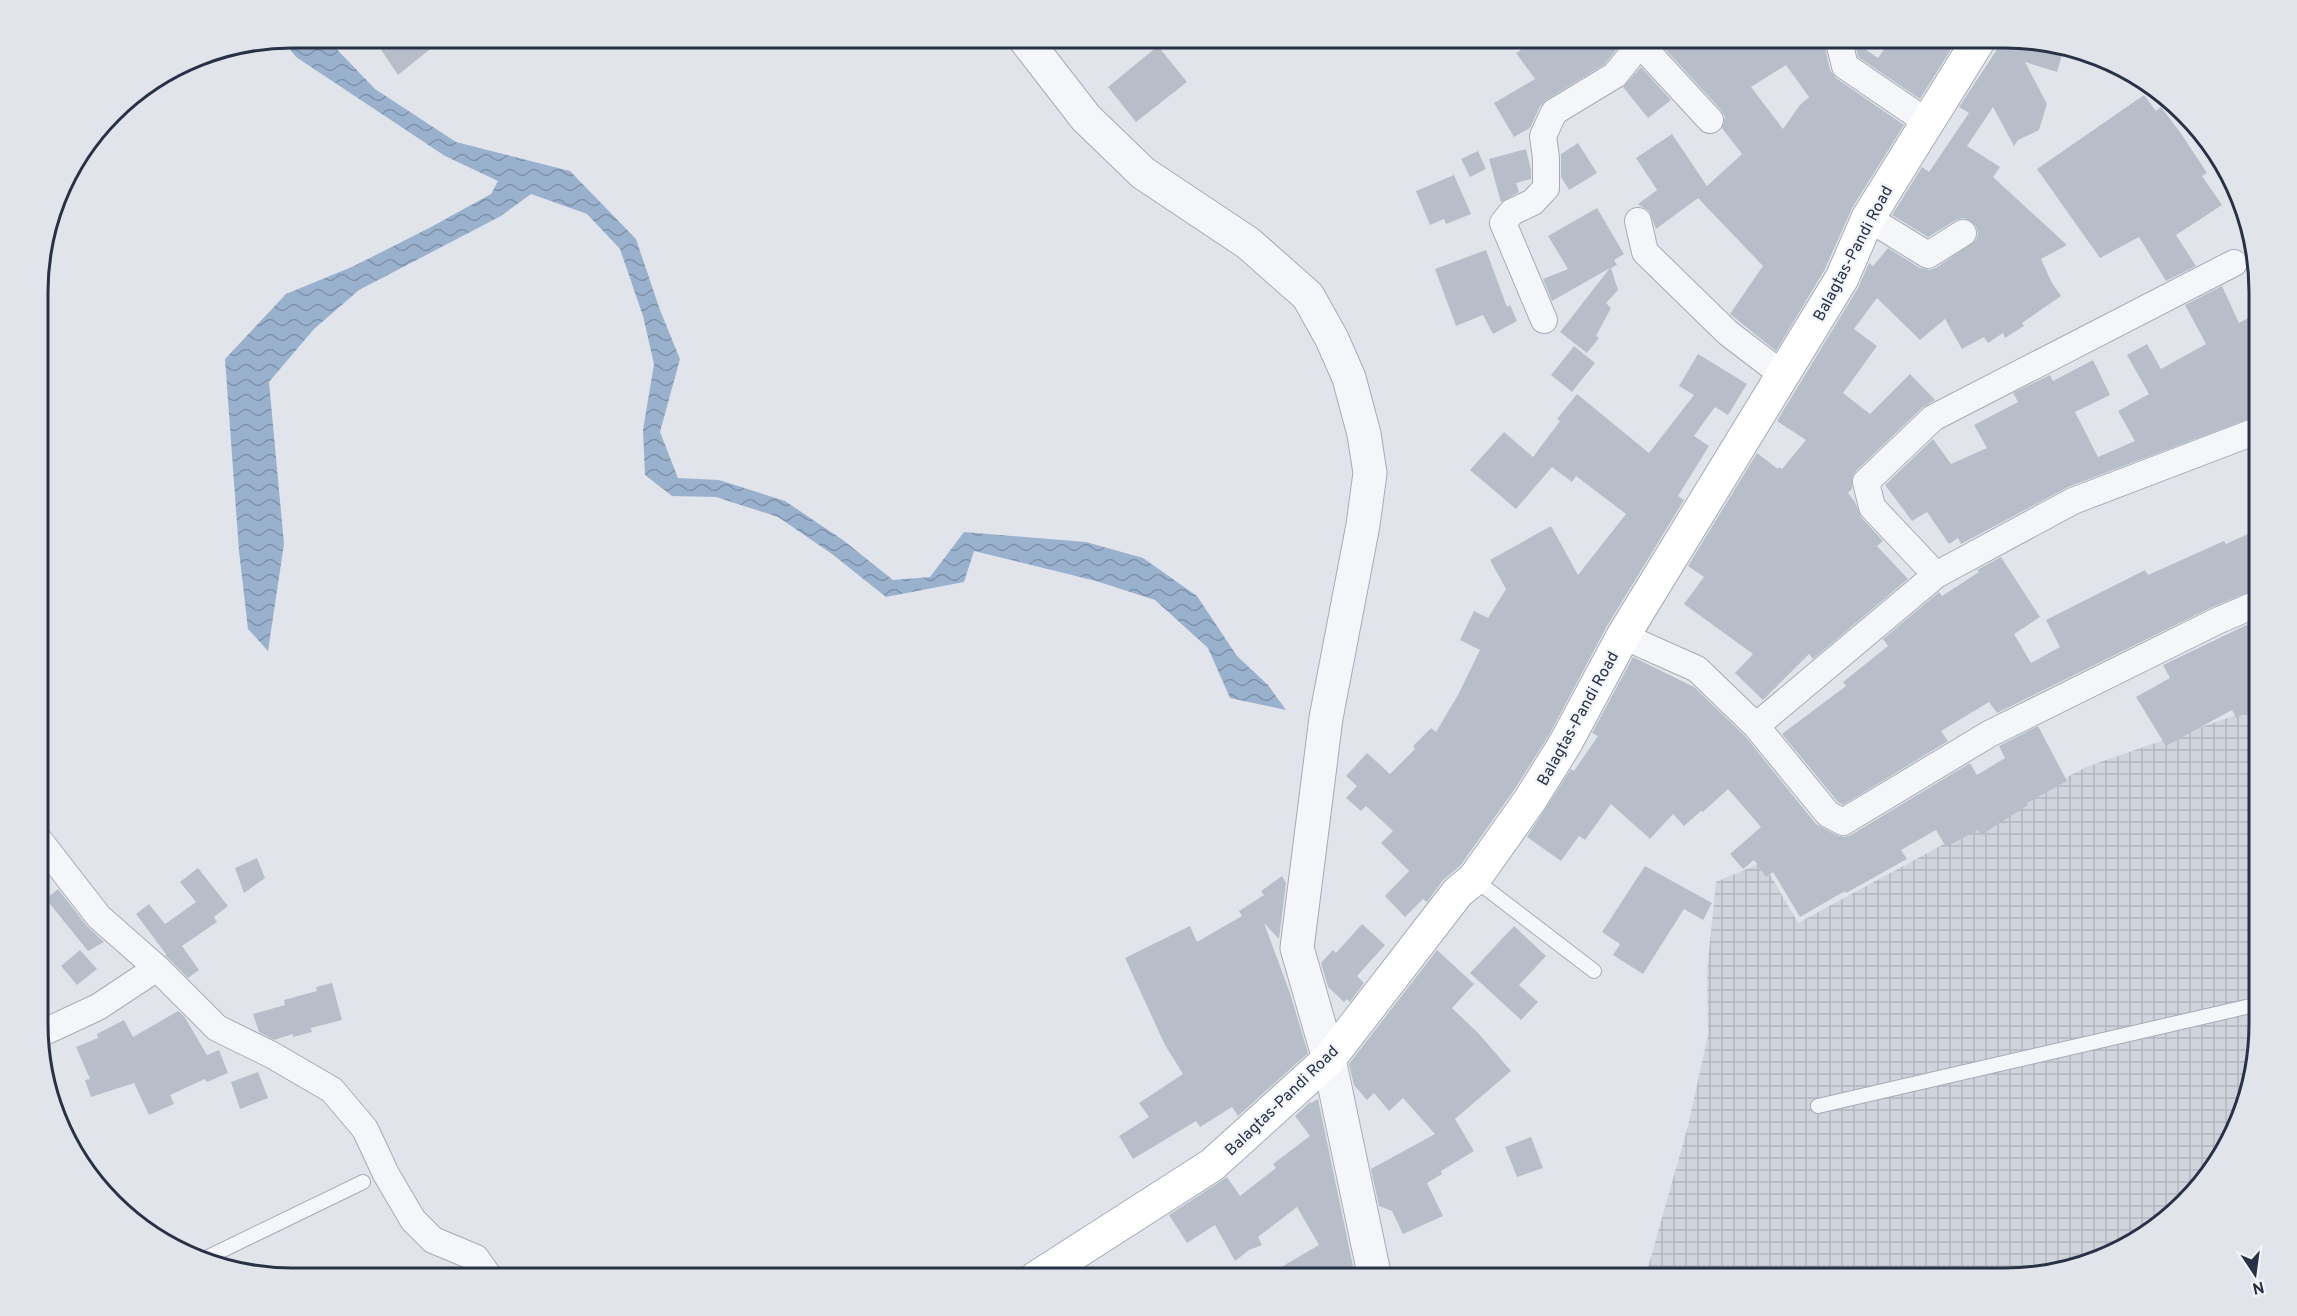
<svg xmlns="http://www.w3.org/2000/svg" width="2297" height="1316" font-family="Overpass,sans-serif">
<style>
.industrial{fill:url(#industrial-grid)}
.water{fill:url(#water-waves)}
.building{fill:#b8bec9;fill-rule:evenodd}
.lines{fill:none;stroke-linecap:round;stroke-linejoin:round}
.service-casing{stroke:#a6abb6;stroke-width:16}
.minor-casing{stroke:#a6abb6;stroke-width:28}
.tertiary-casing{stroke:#a6abb6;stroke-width:35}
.secondary-casing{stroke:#a6abb6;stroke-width:35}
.service{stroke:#f5f6f9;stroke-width:14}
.minor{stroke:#f5f6f9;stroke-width:26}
.tertiary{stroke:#f5f6f9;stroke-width:33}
.secondary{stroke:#fff;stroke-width:33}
.labels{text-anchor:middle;stroke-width:4.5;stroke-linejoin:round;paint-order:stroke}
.street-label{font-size:16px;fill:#283145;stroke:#f1f4f8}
.rim{fill:none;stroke:#283145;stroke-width:3}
</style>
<defs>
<pattern id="industrial-grid" width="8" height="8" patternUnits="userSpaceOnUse" patternTransform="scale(1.5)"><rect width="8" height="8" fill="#cfd4dd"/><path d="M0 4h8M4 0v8" fill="none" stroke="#b2b6bf"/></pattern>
<pattern id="water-waves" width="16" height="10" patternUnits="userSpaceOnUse" patternTransform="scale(1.5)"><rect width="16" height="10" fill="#9ab1ce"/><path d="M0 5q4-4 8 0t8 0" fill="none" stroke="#7e91a9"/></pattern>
</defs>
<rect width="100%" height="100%" fill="#e1e5eb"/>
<!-- industrial -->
<path class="industrial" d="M2259 707V1040L2226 1151 2146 1236 2086 1265 2021 1278H1645L1688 1126 1708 1035 1707 971 1716 882 1763 862 1798 923 2086 767Z"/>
<!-- water -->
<path class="water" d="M292 38H326L375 89 456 142 570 171 636 239 660 310 680 359 660 432 678 478 719 480 785 501 843 540 893 580 930 577 964 532 1086 542 1143 558 1197 596 1237 656 1268 685 1286 710 1230 698 1208 648 1155 600 1096 581 974 551 964 582 886 597 832 554 778 517 716 497 672 496 645 475 643 430 654 364 643 316 620 249 587 214 531 194 501 216 359 290 314 329 269 382 284 544 268 651 248 629 239 551 225 359 286 294 354 266 431 227 491 194 498 181 445 156 296 57 282 39Z"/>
<!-- building -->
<path class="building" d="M373 38H444L398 75Z
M1538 38H1547L1553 47 1570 38H1621L1623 41 1605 64 1546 100 1540 106 1530 128 1514 137 1494 103 1535 79 1516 53Z
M1679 38H1823L1830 70 1836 78 1904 125 1852 208 1825 269 1776 351 1730 314 1763 266 1698 198 1656 229 1649 211 1638 204 1657 190 1636 158 1672 134 1707 186 1742 154 1722 128 1725 117 1721 110 1664 48ZM1786 65 1809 97 1800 105 1783 129 1751 87Z
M1892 38 1912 49 1918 38H1958L1920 99 1858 57 1855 42 1878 58Z
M1999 38 2065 45 2057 72 2025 62 2047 104 2039 130 2018 140 2014 146 1993 107 1967 146 2000 167 1993 177 2067 245 2041 259 2052 283 2061 296 2022 323 2024 326 2005 338 2003 333 1988 343 1984 337 1962 349 1945 319 1920 340 1877 298 1854 329 1877 346 1843 393 1870 414 1910 374 1935 400 1923 407 1856 471 1852 478V489L1848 493 1855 502 1861 517 1883 541 1877 546 1908 579 1813 659 1809 654 1763 700 1735 673 1753 654 1684 604 1704 577 1688 566 1757 453 1778 469 1779 467 1782 469 1806 440 1777 421 1858 288 1869 263 1873 266 1888 248 1920 268 1929 270 1936 268 1976 240 1978 233 1976 226 1969 220 1963 218 1956 220 1928 237 1892 215 1922 167 1929 172 1969 113 1959 107 1996 51Z
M1158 46 1187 82 1136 122 1108 87Z
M1641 67 1671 100 1648 118 1623 87Z
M2144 95 2156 111 2161 107 2182 135 2207 173 2202 176 2222 205 2176 235 2196 266 2166 281 2139 237 2100 258 2037 169Z
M1578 143 1597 173 1569 190 1561 177V154Z
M1526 149 1531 170V179L1516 183 1519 192 1501 202 1489 159Z
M1478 151 1486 169 1470 177 1461 159Z
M1454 175 1471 214 1446 224 1444 219 1430 225 1416 191Z
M1597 208 1624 254 1614 260 1617 265 1611 268 1618 290 1606 303 1611 308 1596 336 1599 338 1587 353 1560 332 1610 268 1552 301 1543 279 1568 269 1548 236Z
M1486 250 1507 307 1510 305 1517 321 1493 334 1483 315 1456 326 1435 269Z
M2222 286 2239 323 2259 312V415L2068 487 1961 544 1958 538 1949 544 1927 512 1912 521 1885 485 1933 439 1951 464 1987 448 1974 425 2018 402 2013 393 2050 375 2053 381 2093 360 2110 395 2075 412 2098 457 2135 441 2118 411 2149 394 2127 355 2147 344 2161 369 2206 344 2185 305Z
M1574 346 1595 363 1572 392 1551 375Z
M1698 354 1747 384 1728 415 1715 407 1694 436 1709 446 1678 496 1684 500 1607 626 1549 735 1514 790 1460 866 1443 880 1427 902 1423 899 1405 917 1385 896 1409 871 1381 843 1393 831 1366 806 1361 811 1346 798 1357 786 1346 776 1367 753 1390 774 1415 749 1413 746 1431 728 1436 732 1458 695 1480 650 1460 640 1474 611 1488 618 1506 589 1490 560 1551 526 1578 575 1626 514 1576 476 1572 482 1552 467 1516 509 1470 470 1504 432 1533 457 1560 421 1557 419 1577 394 1649 453 1694 395 1679 386Z
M2259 529V588L2210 608 1997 713 1989 702 1941 731 1948 741 1843 805 1838 802 1782 734 1846 686 1843 682 1888 646 1883 639 1939 592 1942 596 1979 572 1977 570 2001 557 2040 617 2014 634 2031 663 2060 647 2046 620 2145 570 2148 575 2224 541 2226 544Z
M2259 619V706L2236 718 2232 710 2166 746 2136 697 2170 678 2163 665Z
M1633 657 1694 687 1745 736 1816 824 1836 835 1844 837 1851 835 1970 763 1977 775 2005 758 1999 746 2038 726 2067 781 2027 803 2028 805 1981 835 1978 830 1946 847 1936 830 1901 850 1907 859 1846 893 1845 891 1800 917 1773 872 1766 877 1754 860 1743 869 1730 854 1761 827 1728 789 1703 812 1701 811 1684 826 1673 814 1650 839 1611 804 1585 840 1579 836 1561 861 1527 837 1571 769 1574 771 1598 736 1592 733Z
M257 858 265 878 244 893 235 868Z
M1645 866 1712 903 1703 920 1684 909 1643 974 1613 955 1620 944 1602 932Z
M198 868 228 906 214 917 217 922 182 946 199 970 188 978 165 955 166 954 136 914 149 904 165 924 196 902 180 882Z
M1282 876 1286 883 1279 939 1264 923 1290 993 1308 1053 1238 1116 1232 1107 1200 1127 1196 1121 1133 1159 1119 1136 1149 1117 1139 1103 1183 1074 1165 1045 1125 958 1190 926 1197 942 1242 916 1239 911 1264 895 1261 891Z
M58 889 87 926 104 942 88 951 46 899Z
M1362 924 1385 945 1357 976 1364 983 1350 1002 1347 999 1344 1002 1328 987 1321 963 1333 950 1336 953Z
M1514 926 1546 956 1519 985 1538 1002 1521 1020 1470 973Z
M80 950 97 969 77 985 61 966Z
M1437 950 1474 984 1452 1008 1479 1034 1511 1071 1455 1119 1474 1151 1441 1171 1442 1174 1427 1183 1443 1216 1403 1234 1392 1211 1379 1206 1371 1169 1435 1134 1403 1098 1389 1111 1374 1093 1367 1100 1354 1085 1349 1064Z
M332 983 342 1020 311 1028 312 1032 293 1037V1034L274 1040 259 1032 253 1014 285 1005 284 1000 317 991 316 987Z
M178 1011 184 1016 207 1055 219 1050 228 1073 207 1082 205 1079 170 1095 174 1104 149 1115 134 1083 91 1097 85 1080 90 1079 76 1047 98 1038 97 1034 124 1020 133 1037Z
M258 1072 268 1098 240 1109 231 1082Z
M1318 1099 1353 1266 1333 1278H1290L1283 1266 1319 1245 1297 1207 1258 1237 1262 1245 1249 1250 1235 1261 1215 1225 1187 1243 1169 1215 1227 1177 1240 1196 1276 1168 1273 1164 1310 1136 1295 1116 1310 1102 1311 1103Z
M1531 1137 1543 1168 1517 1177 1505 1147Z"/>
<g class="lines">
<defs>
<path id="service" d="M1474 879 1594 971
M1818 1106 2259 1004
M202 1260 363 1182"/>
<path id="minor" d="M1838 38 1845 66 1927 122
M1640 44 1710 120
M1868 218 1928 255 1963 233
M1638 221 1645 252 1728 333 1783 375
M1544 320 1503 223 1512 212 1533 202 1546 188V158L1543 136 1554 112 1615 75 1640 44 1643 38
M1936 575 1872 507 1866 482 1933 418 2234 263
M1623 636 1697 669 1756 726 1828 814 1843 822 1989 734 2217 621 2259 603
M1756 726 1936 575 2073 501 2259 430
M40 841 99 917 157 968
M40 1034 98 1007 157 968 217 1028 272 1055 332 1090 365 1129 386 1174 413 1220 433 1240 476 1258 490 1278"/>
<path id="tertiary" d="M1024 38 1086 118 1143 173 1248 243 1308 296 1332 339 1349 378 1364 434 1370 473 1363 525 1326 718 1297 948 1329 1059 1375 1278"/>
<path id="secondary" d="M1036 1278 1212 1165 1329 1059 1458 892 1474 879 1530 800 1565 744 1623 636 1842 278 1868 218 1980 38"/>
</defs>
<!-- service casing -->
<use href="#service" class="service-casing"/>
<!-- minor casing -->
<use href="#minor" class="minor-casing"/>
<!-- tertiary casing -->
<use href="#tertiary" class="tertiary-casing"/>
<!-- secondary casing -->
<use href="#secondary" class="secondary-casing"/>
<!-- service -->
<use href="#service" class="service"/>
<!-- minor -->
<use href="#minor" class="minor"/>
<!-- tertiary -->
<use href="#tertiary" class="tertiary"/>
<!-- secondary -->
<use href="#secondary" class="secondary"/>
</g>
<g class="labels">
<!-- street labels -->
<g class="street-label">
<text transform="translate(1852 253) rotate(-62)" y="6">Balagtas-Pandi Road</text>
<text transform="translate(1577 718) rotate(-61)" y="6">Balagtas-Pandi Road</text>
<text transform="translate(1281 1100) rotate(-44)" y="6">Balagtas-Pandi Road</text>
</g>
</g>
<!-- crop -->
<path d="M0 0H2297V1316H0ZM292 48H2005A244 244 0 0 1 2249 292V1024A244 244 0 0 1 2005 1268H292A244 244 0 0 1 48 1024V292A244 244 0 0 1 292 48Z" fill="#e1e4ea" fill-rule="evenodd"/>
<path class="rim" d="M292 48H2005A244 244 0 0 1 2249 292V1024A244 244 0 0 1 2005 1268H292A244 244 0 0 1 48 1024V292A244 244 0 0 1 292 48Z"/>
<!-- north arrow -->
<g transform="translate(2255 1274) rotate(167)" stroke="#f1f4f8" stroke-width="4.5" paint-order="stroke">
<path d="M0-4.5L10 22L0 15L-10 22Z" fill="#283145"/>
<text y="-9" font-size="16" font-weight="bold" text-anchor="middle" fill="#283145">N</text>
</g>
</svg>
